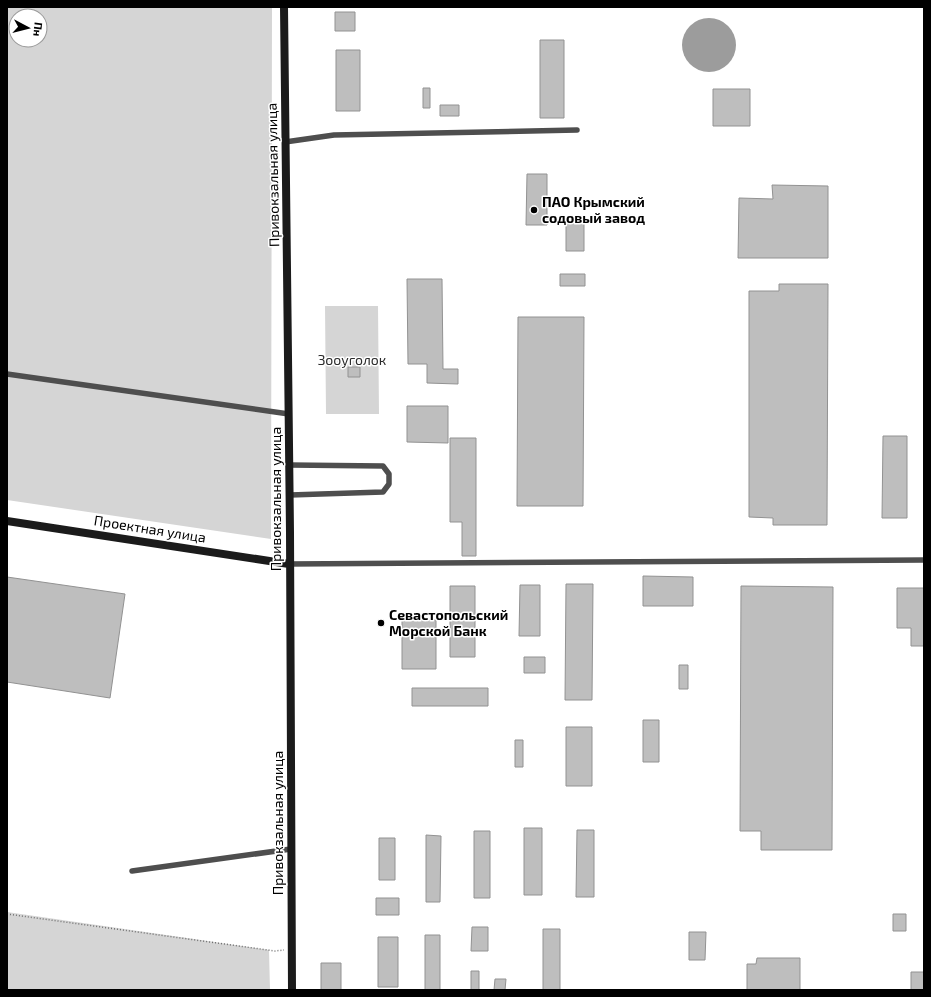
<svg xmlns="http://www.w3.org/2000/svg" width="931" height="997" font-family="'Exo 2',sans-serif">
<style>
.green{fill:#d5d5d5;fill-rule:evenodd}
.water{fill:#9c9c9c}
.building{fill:#bebebe;stroke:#929292}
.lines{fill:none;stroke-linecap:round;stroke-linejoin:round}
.path{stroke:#707070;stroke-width:1.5;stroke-dasharray:1 2;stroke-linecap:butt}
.service{stroke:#4e4e4e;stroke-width:5.5}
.secondary{stroke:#1b1b1b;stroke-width:8}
.poi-dot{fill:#000;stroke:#fff;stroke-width:1.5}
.labels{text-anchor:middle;stroke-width:3;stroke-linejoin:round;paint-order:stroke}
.street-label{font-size:14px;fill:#000;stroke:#fff}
.poi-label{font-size:14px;font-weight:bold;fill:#000;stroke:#fff;text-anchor:start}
.park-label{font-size:14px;fill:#2c2c2c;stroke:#fff}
</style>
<rect width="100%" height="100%" fill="#fff"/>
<!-- green -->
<path class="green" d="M7 7H272L271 539 7 500ZM16 16H40V40H16Z
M325 306H378L379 414H326Z
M7 912 269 950 270 990H7Z"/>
<!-- water -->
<path class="water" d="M682 45a27 27 0 1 1 54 0a27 27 0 1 1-54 0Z"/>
<!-- building -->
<path class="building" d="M335 12H355V31H335Z
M540 40H564V118H540Z
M336 50H360V111H336Z
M423 88H430V108H423Z
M713 89H750V126H713Z
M440 105H459V116H440Z
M527 174H547V225H526Z
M772 185 828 186V258H738L739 198 773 199Z
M566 223H584V251H566Z
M560 274H585V286H560Z
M407 279H442L443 369H458V384L427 383V364H408Z
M779 284H828L827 525H773V518L749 517V291H779Z
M518 317H584L583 506H517Z
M348 367H360V377H348Z
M407 406H448V443L407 442Z
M883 436H907V518H882Z
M450 438H476V556H462V522H450Z
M643 576 693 577V606H643Z
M7 577 125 594 110 698 7 682Z
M566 584H593L592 700H565Z
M520 585H540V636H519Z
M450 586H475V657H450Z
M741 586 833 587 832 850H761V831H740Z
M897 588H924V646H911V628H897Z
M402 620H436V669H402Z
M524 657H545V673H524Z
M679 665H688V689H679Z
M412 688H488V706H412Z
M643 720H659V762H643Z
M566 727H592V786H566Z
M515 740H523V767H515Z
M524 828H542V895H524Z
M577 830H594V897H576Z
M474 831H490V898H474Z
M426 835 441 836 440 902H426Z
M379 838H395V880H379Z
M376 898H399V915H376Z
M893 914H906V931H893Z
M472 927H488V951H471Z
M543 929H560V990H543Z
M689 932H706L705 960H689Z
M425 935H440V990H425Z
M378 937H398V987H378Z
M757 958H800V990H747V964H756Z
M321 963H341V990H321Z
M471 971H479V990H471Z
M911 972H924V990H911Z
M495 979H506L505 990H494Z"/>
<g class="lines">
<!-- path -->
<path class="path" d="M7 914 275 951 284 950"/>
<!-- service -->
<path class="service" d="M285 142 334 135 577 130
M7 374 289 414
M289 465 383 466 389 474V484L383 492 290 495
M289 564 924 560
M132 871 291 849"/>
<!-- secondary -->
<path class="secondary" d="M284 7 290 532 292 990
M7 521 289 564"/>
</g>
<!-- markers -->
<g class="poi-dot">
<circle cx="534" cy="210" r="4"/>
<circle cx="381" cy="623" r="4"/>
</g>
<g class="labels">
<!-- street labels -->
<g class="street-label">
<text transform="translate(273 175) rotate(-91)" y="5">Привокзальная улица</text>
<text transform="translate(276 499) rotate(-90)" y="5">Привокзальная улица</text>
<text transform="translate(150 529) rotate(9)" y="5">Проектная улица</text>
<text transform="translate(278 823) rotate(-90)" y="5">Привокзальная улица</text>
</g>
<!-- poi labels -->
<g class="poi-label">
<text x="542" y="207">ПАО Крымский<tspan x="542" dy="16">содовый завод</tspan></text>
<text x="389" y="620">Севастопольский<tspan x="389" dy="16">Морской Банк</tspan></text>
</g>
<!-- park labels -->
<g class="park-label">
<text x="352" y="365">Зооуголок</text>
</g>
</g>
<!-- border -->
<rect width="931" height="997" fill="none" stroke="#000000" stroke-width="16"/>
<!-- north arrow -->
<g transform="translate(28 28) rotate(97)"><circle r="19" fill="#ffffff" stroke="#999999"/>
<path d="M0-3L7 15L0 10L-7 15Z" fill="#000000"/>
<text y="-6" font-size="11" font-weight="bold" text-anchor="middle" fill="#000000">Пн</text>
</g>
</svg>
